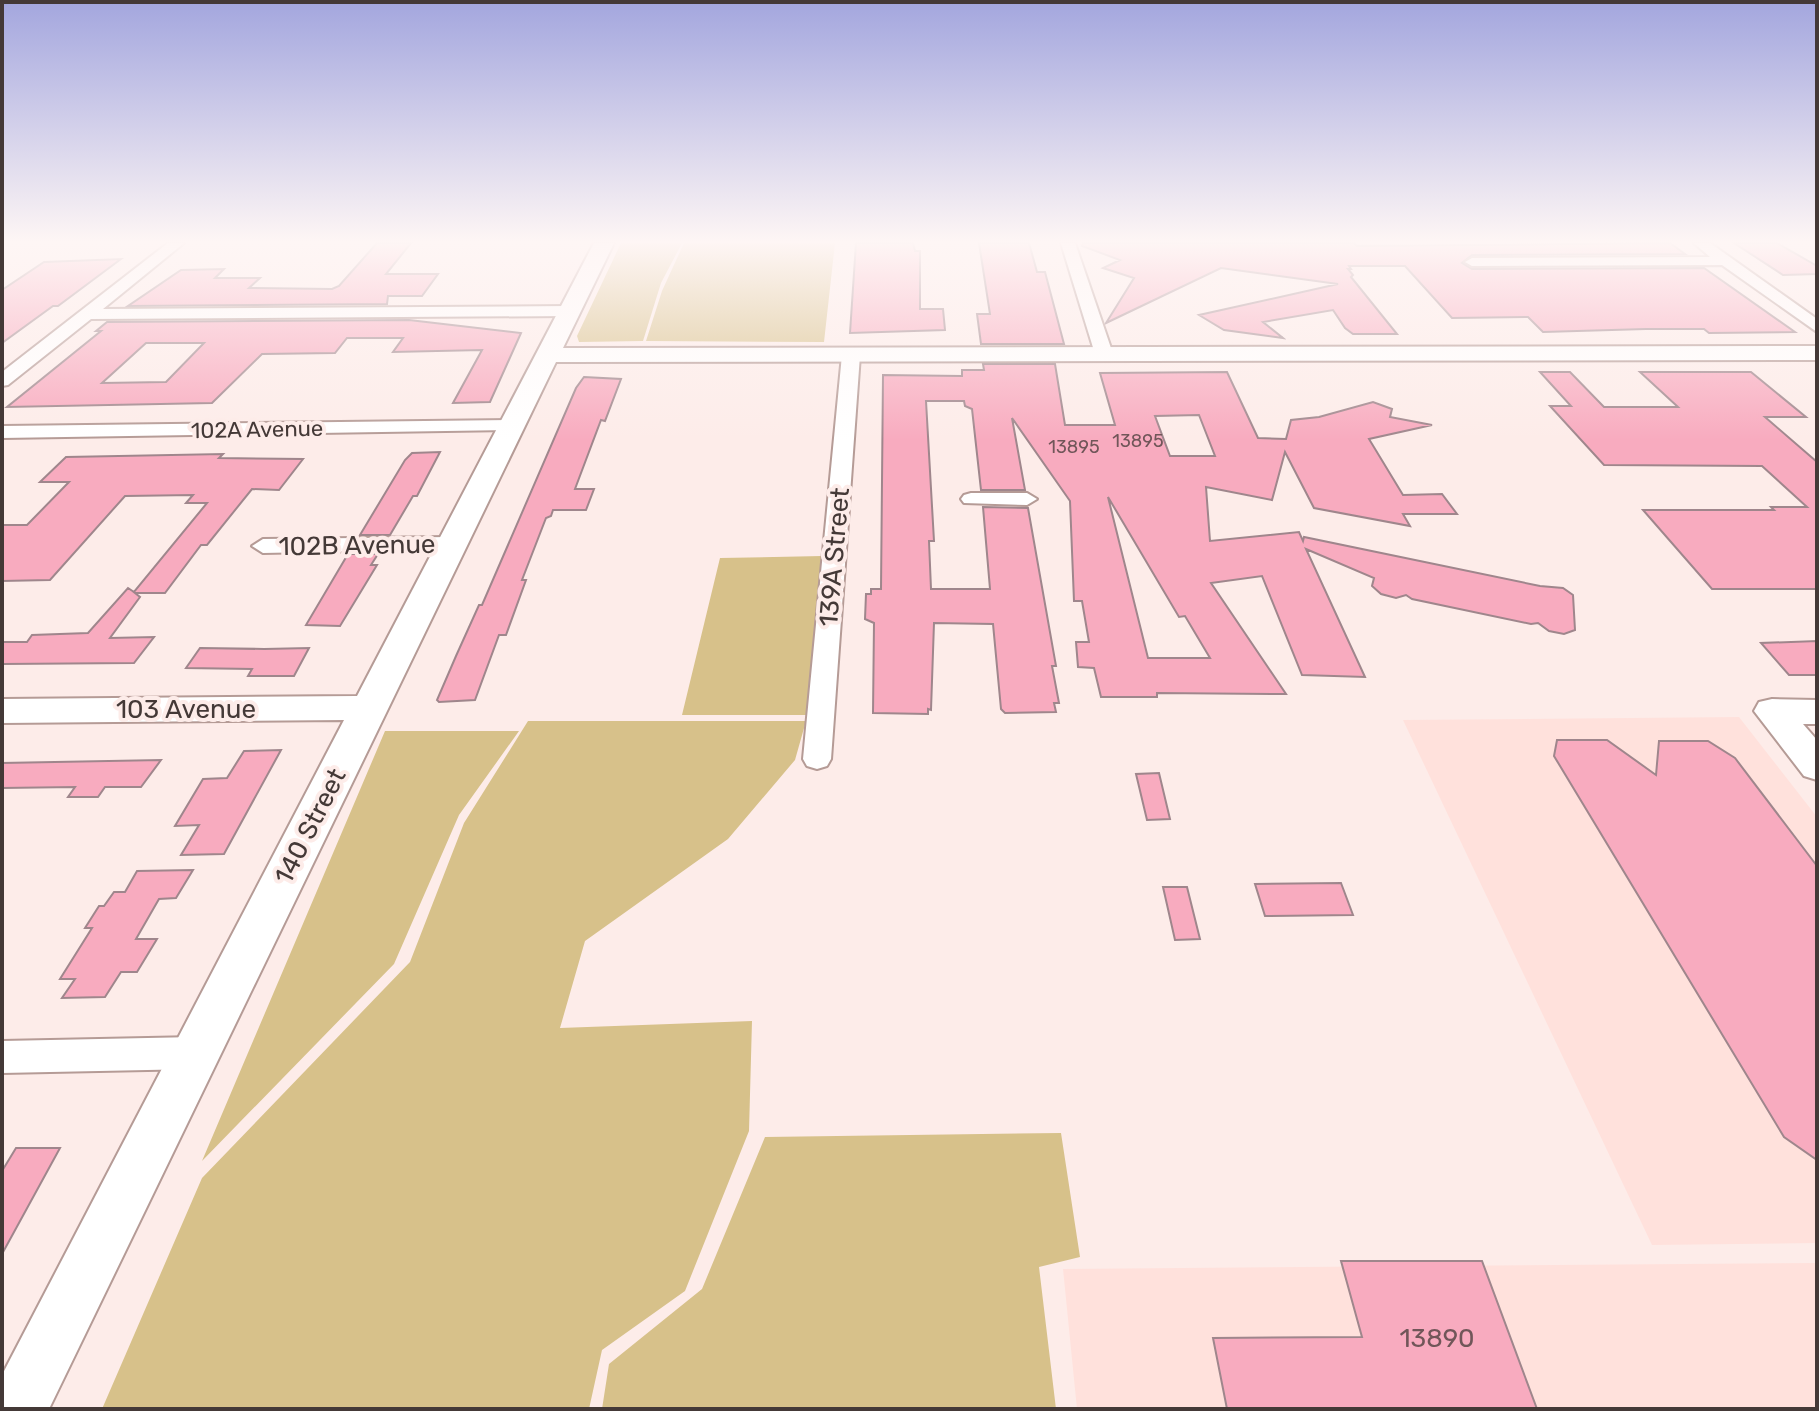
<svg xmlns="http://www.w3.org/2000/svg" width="1819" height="1411" font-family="Rubik,sans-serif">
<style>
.built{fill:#ffe1dc}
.green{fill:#d7c18a}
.building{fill:#f8abbf;stroke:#9f868c;stroke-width:2;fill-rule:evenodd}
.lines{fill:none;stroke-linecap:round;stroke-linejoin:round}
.street-casing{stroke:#b59b96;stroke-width:4}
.secondary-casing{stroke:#b59b96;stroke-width:4}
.street{fill:#fff;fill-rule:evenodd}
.secondary{fill:#fff;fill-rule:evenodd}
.labels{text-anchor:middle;stroke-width:8;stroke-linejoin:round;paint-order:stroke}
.far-number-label{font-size:18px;fill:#715659}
.far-street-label{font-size:22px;fill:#443937;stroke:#fdece9}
.street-label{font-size:26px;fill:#443937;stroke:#fdece9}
.near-number-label{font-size:26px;fill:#715659}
</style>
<rect width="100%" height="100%" fill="#fdece9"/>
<!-- built -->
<path class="built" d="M1739 717 1817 817V1243L1652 1245 1403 720Z
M1817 1263V1409H1077L1063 1269Z"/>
<!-- green -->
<path class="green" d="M621 243H682L661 283 643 341 579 342 577 336Z
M684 243H835L824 342 646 341 662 291Z
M822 556 807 715H682L720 558Z
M528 721H806L795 760 728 839 585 941 560 1028 752 1021 749 1131 685 1291 602 1350 589 1409H102L202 1178 410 962 464 823Z
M385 731H519L459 815 394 964 202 1161Z
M1061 1133 1080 1257 1039 1267 1056 1409H602L609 1364 702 1289 765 1137Z"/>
<!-- building -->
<path class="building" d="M377 243H411L386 274H438L422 296H388L387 304 128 306 181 270 224 269 215 278H260L249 288 332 289 339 286Z
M856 243H913L915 251H920V309H943L945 330 850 333Z
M979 243H1029L1037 272H1045L1064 344H981L977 314H990Z
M1083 243H1354L1357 246 1670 243 1685 254 1472 255 1462 263 1472 269 1704 268 1795 332 1709 333 1704 329H1646L1543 332 1528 317 1452 318 1405 266H1349L1351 269H1348L1353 275 1351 277 1397 334H1353L1345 328 1333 310 1263 322 1283 338 1224 330 1199 315 1338 284 1221 268 1106 323 1134 278 1103 268 1120 260 1082 246Z
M1734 243H1777L1817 266V274L1783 275Z
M121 259 58 306H53L2 343V290L44 262Z
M409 320 521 333 490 402 453 403 482 350 393 352 403 338H347L335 353 262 354 212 403 7 407 101 331H96L107 322ZM146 343H204L166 382 102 383Z
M983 364H1055L1065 425H1115L1100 373 1227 372 1258 438 1286 439 1291 420 1319 417 1373 402 1392 409 1390 417 1432 425 1369 439 1403 495 1442 494 1457 514H1403L1410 526 1314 508 1285 452 1272 500 1206 487 1210 541 1299 532 1303 541 1304 537 1540 586 1563 588 1573 595 1575 630 1564 634 1549 631 1538 623 1531 624 1412 599 1406 595 1396 598 1381 594 1372 586 1374 578 1306 549 1365 677 1302 675 1262 576 1211 583 1286 694 1157 693V697H1101L1094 668 1078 667 1076 642H1089L1082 601H1074L1070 501 1012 418 1025 490H981L972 409 965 406 964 401H926L934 541H929L931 589H990L983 507 1028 508 1056 666H1052L1059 703H1054L1056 712 1005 713 1001 709 993 624 934 623 931 710 928 709V714L873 713 874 623 865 619 866 594H871V589H881L883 375 962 376V370H984ZM1199 415 1215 456H1170L1155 416ZM1108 497 1179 617 1185 616 1210 658H1148Z
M1540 372H1570L1604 407H1678L1640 372H1751L1806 417H1765L1817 462V589H1712L1643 510H1774L1771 507H1807L1762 466 1604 465 1550 406H1571Z
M584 377 621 379 605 421 601 420 575 489H594L586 510H553L551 516 546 518 522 580H526L506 635H499L475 700 439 702 437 700 456 656 479 605H482L576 388Z
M440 452 417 496H413L390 535H360L405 460 412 453Z
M223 454 219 458 303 459 279 490 252 489 207 545H201L165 593H135L140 597 110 638 154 637 134 663 2 664V642H27L32 635 88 633 128 588 134 592 207 503H186L193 495 125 496 50 580 2 581V525H27L69 482H40L66 457Z
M348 554H378L371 565H377L340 626 306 625Z
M1817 641V675H1789L1761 643Z
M200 648 264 649 309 648 294 676H248L252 669 186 668Z
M1557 740H1607L1656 775 1659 741H1708L1735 758 1817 866V1160L1784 1137 1554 756Z
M281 750 224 854 181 855 199 825 175 826 203 779 227 778 244 751Z
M161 760 141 787H105L98 797H68L75 787 2 788V763Z
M1159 773 1170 819 1147 820 1136 774Z
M193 870 176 898 159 899 136 939H157L137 972H121L105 997 62 998 75 979H60L92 928H85L99 906H104L114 892H125L137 871Z
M1341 883 1353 915 1265 916 1255 884Z
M1163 887H1187L1200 939 1175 940Z
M16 1148H60L2 1254V1171Z
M1341 1261H1482L1537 1409H1227L1213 1338 1362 1337Z"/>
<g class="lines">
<defs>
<path id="street" d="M168 243H184L103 309 569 306 577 311 569 316 91 319 8 385 2 386V372Z
M1061 243H1075L1113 354 1110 358 1104 359 1095 354Z
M1694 243H1710L1817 319V332L1722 265 1472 266 1465 262 1472 258 1710 257Z
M851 350 860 355 831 759 827 766 817 769 807 766 803 759 842 355Z
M511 420 518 422 520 426 518 430 2 438V426Z
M971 493H1027L1037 499 1027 505 964 503 961 499 964 495Z
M452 537 463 544 460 549 263 553 252 546 263 539Z
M196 1037 208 1042 213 1053 208 1064 196 1069 2 1073V1041Z"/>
<path id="secondary" d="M594 243H614L563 348 1817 346V360L556 362 49 1409H2V1375L344 720 2 723V699L357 696Z
M1772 699 1817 700V724H1803L1817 740V780L1804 776 1754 711 1759 702Z"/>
</defs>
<!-- street casing -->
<use href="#street" class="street-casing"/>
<!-- secondary casing -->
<use href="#secondary" class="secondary-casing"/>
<!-- street -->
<use href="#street" class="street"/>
<!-- secondary -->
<use href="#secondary" class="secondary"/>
</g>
<!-- sky -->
<linearGradient id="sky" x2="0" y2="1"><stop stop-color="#a3a6de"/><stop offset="0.55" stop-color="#fef6f5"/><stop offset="1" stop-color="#fef6f5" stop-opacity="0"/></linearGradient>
<rect width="1819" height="440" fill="url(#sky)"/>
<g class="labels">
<!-- far-number labels -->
<g class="far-number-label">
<text x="1138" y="447">13895</text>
<text x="1074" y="453">13895</text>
</g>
<!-- far-street labels -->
<g class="far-street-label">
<text transform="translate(257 429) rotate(-1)" y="8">102A Avenue</text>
</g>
<!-- street labels -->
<g class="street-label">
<text transform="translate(357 545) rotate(-1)" y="9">102B Avenue</text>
<text transform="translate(834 557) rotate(-85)" y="9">139A Street</text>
<text x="186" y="718">103 Avenue</text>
<text transform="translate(310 826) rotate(-63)" y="9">140 Street</text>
</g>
<!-- near-number labels -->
<g class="near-number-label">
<text x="1437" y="1347">13890</text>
</g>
</g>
<!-- border -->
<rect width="1819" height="1411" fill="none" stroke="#443937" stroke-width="8"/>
</svg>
